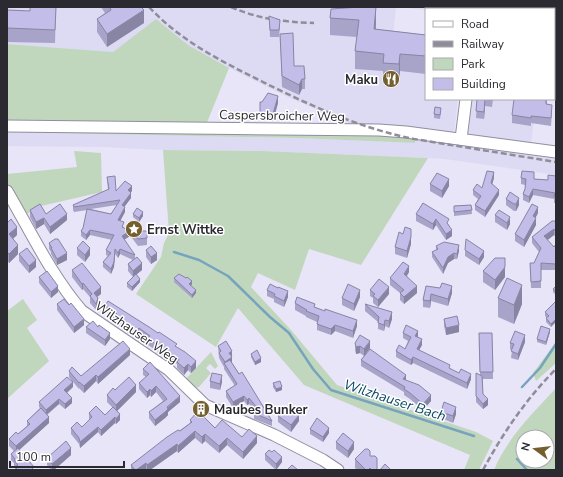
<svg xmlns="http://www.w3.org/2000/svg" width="563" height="477" font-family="'Nunito Sans',sans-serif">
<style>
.built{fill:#dddaf3}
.green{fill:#c1d7bd;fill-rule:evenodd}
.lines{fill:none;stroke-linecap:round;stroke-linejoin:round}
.stream{stroke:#76a4bd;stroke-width:2.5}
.minor-casing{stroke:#908e9f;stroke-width:13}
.minor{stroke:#fff;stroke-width:11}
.rail{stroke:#8f8d9a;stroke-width:2.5;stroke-dasharray:6 3;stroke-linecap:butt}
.wall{fill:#a8a3c8;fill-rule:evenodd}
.shaded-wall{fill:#8884a3}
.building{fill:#c3bde9;stroke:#8884a3}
.labels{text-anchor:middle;stroke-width:3;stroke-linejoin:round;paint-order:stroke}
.poi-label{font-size:13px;font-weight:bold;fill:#2b2a31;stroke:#fff;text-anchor:start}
.street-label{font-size:13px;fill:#2b2a31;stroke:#fff}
.water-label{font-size:14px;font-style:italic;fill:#084862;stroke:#fff}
</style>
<rect width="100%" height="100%" fill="#e7e5f7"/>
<!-- built -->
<path class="built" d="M7 7H396L392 42 426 46V99H458L454 133 356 126 292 99 229 68 188 45 156 19 113 52 7 44Z
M396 7H466V9H426V10Z
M472 99H537L531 143 467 134Z
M7 132 298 138 414 143 415 137 506 150 556 159V175L445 159 428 158 262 151 163 150 104 147 7 146Z"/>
<!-- green -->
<path class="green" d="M156 19 188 45 229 68 206 125 7 121V44L113 52Z
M7 129 359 133 415 137V143L298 138 7 132Z
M163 150 262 151 428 158 361 265 309 249 295 290 258 273 251 287 291 330 337 385 476 432 493 441 479 470H464L470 455 304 385 238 308 216 347 136 294 161 257 164 243 169 233Z
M74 151 101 153 102 192 41 206 25 215 7 184V174L77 167Z
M23 299 37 320 27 328 49 361 7 399V311Z
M556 342V363L536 381 533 373Z
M211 352 218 366 215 369 210 364 206 368 211 373 199 387 193 388 184 381Z
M556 388V470H494C507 438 533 413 556 388ZM523 437H547V461H523Z"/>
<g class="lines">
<!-- stream -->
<path class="stream" d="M174 252 199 260 228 276 270 317 289 333 313 369 331 390 474 436
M522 387 540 368 556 344
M517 459 527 470"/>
<defs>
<path id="minor" d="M474 9V7
M7 126 379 130 406 132 556 152
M461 139 466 99
M7 191C31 232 51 275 82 311L169 370 205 405 274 435 323 460 338 470"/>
</defs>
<!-- minor casing -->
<use href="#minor" class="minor-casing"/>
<!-- minor -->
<use href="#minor" class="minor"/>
<!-- rail -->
<path class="rail" d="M149 7C182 42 221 61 263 82 311 106 360 128 414 139L556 162
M231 7C259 19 283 22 314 23
M483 470C503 433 526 399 556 369"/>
</g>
<!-- wall -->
<path class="wall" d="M30 7H56L55 43 7 42V10L30 11Z
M101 7H141L144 23 107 47 97 32V19L105 13Z
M343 7H376V29L426 35V74L400 71 399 82 383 80V71L355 69V51L357 37 330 35V18L343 8Z
M269 16 280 27 279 37H270Z
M280 34 294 66 305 79V89H302L299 95 282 87Z
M554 78H556V100L552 99H554Z
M477 99H493L492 107 485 106 484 119 476 118Z
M547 99V104L552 112 551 126 531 123V126L512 123V115Z
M278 103 273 121 260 120V114Z
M441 112 440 119 434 118V114Z
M556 176V203H554V199L533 195 529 203 523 200V194L525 189V185L521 184V178L548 180Z
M107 177 116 191H132L130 193 131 198 124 207 125 212 120 221 124 228 130 236 124 240 135 255V259L142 270 136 275 140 282 132 291 127 287V283L133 277 128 271V264L133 260 120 254 118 258 115 254 114 267 111 274 103 267V262L108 256 106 255V250L112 240 90 235 86 240 81 236V231L83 228 87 210 74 212 73 210V205L108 190ZM117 205 111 214 91 209Z
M494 178 492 184 499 195 485 217 475 210V205L478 199 473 195V190L482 188Z
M430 184 449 186 442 198 430 191Z
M506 199 519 205 516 211H514L506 205Z
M423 203 449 225 452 236 446 240 436 225 433 230 416 221V214Z
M471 205 472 214 454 216V206Z
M30 210 46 214 67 220 50 234 44 224 36 229 30 217Z
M538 213 535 218 536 225 524 247 515 241V234Z
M133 214 143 216 139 222 133 217Z
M495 215 510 224 507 230 495 222Z
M556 221V238L554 235 547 240 554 247 556 244V270H541V288H531L530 263H534L539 252 532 243V237Z
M7 223 17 235 13 239 18 254 9 263 7 260Z
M132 231H147V245L138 246 132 238Z
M49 243 67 260 57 265 51 254V252L49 249Z
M411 244 407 258 395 254V247Z
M436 246 459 251 457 259H454L448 263 443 274 432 257V252L436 250Z
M77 248 90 255 85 262 77 255Z
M146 250 157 260 151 264 146 257Z
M465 250 484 257 479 265 465 256Z
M19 254 36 267 29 273 19 261Z
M505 258V277L495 290 483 282V271Z
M72 270 101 294 97 297 98 305 96 310 90 303V297L83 289 82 290 72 277Z
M409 272 407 276 417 293 404 304 400 300V293L390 285V278Z
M39 277 58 292 51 298 39 283Z
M174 278 192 284 191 286 196 293 192 298 174 282Z
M426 286 452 293 448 306 431 301 430 308 423 307V300Z
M556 286V295L553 292V289Z
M278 288 288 297 284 307 274 302V299L267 296V290Z
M370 290 389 294 378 307 373 303V298L370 296Z
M360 297 354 311 342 305V298Z
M498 298 522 304 514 324 498 317Z
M556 301 551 327 546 322V318H547L545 316V312Z
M295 303 315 307 357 326 353 338 335 331 331 335 317 330V322L306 317V316L295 310Z
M57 304 69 305 84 325 74 333 57 310Z
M365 304 392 319 389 328 385 326 384 331 378 329V322L365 311Z
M105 306 177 347 196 368 191 373 188 370 184 375 177 368V364L148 345V341L139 334 136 339 115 323V319L105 312Z
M444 319 459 332 446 335 444 326Z
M86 327H98L110 339 105 346 86 333Z
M550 332 546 345 537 342V339Z
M403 333 417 337 422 345 419 350 450 369 471 379 467 389 413 363 411 365 396 357V351L405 349 408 341 403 338Z
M479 333H492L493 379H483V394L488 405 483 409 476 402V373L480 375Z
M525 342 518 360 511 358 512 350 510 349V343Z
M355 343 370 348 366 353 406 380 431 401 423 410 410 399 404 395V392L361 366V360L364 356 360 353 356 354 355 350Z
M218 346 232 363 272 421V426L254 419V413L256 412 249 404 247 405 244 401 233 408 226 397V391L235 386 224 369V367L219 358Z
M251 354 261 362 255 365 251 357Z
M130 355 98 384 96 381 84 393 79 388V389L69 377V371L81 376Z
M143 369 180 402 168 412V415L165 418 155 426 149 418V412L163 401 156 392 151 397 150 395 147 398 139 389V383L146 377 143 375Z
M210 381 222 382 220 390 210 388Z
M273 383 282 390 276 392 273 387Z
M73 387 67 393 72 403 65 409 59 404 47 415 49 423 19 450 34 470H15V468L14 466V463L11 460V454L14 451 9 446V439L18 434 27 426V421L40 408 39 407V402Z
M115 390 136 392 117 411 120 420 116 424 115 423 101 436 98 432 80 448 79 444 71 434V428L82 427 89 420V413L105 415 113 408 107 402V395Z
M441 412 456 414 453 423 441 418Z
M278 416 299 421 291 432 278 422Z
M190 420 215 428 257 443 243 459 227 445 219 453 205 441 202 444 195 438 178 453 177 451 150 470H131V465L190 423Z
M310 429 329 433 323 442 310 434Z
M336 442 354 449 348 458 336 449Z
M272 452 282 462 276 470 265 460V454Z
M71 455 54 470H51L47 465V458Z
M370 456 377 470H357L355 468V459Z"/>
<!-- shaded-wall -->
<path class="shaded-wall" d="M376 7V23L374 46V29Z
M144 10V23L107 47V34Z
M400 54V71L399 82V64Z
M302 79V89L299 95V85Z
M278 96V103L273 121V114Z
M485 99V106L484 119V112Z
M494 172V178L491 188V183Z
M449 179V186L442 198V191Z
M132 186V191L128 195V190Z
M533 189V195L529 203V197Z
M499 190V195L485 217V211Z
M131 193V198L122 210V205Z
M519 198V205L516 211V204Z
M125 207V212L118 225V220Z
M538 207V213L533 223V216Z
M143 212V216L139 222V218Z
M67 214V220L50 234V227Z
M510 217V224L507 230V223Z
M44 218V224L36 229V222Z
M536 218V225L524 247V240Z
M436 219V225L433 230V224Z
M17 227V235L9 242V234Z
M411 229V244L407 258V251Z
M554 229V235L544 243V236Z
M90 230V235L86 240V235Z
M452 230V236L446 240V234Z
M130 231V236L122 241V236Z
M18 245V254L9 263V254Z
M459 245V251L457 259V254Z
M90 248V255L85 262V255Z
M120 249V254L118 258V253Z
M484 251V257L479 265V259Z
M67 253V260L57 265V259Z
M157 253V260L151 264V257Z
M454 253V259L448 263 443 274V268L448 257Z
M115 254 114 267 111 274V269Z
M36 260V267L29 273V266Z
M142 263V270L133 277V271Z
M409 266V272L404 280V274Z
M505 267V277L495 290V280Z
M140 279V282L132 291V287Z
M192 281V284L189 288V284Z
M83 283V289L82 290V284Z
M522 285V304L514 324V305Z
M58 286V292L51 298V292Z
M417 286V293L404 304V297Z
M452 286V293L448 306V299Z
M101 287V294L94 299V293Z
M389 287V294L378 307V300Z
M196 290V293L192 298V295Z
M360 290V297L354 311V304Z
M288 291V297L284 307V301Z
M431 294V301L430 308V301Z
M98 298V305L96 310V304Z
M392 312V319L389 328V321Z
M84 319V325L74 333V327Z
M556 319V322L551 327V324Z
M357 320V326L353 338V331Z
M385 320V326L384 331V325Z
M335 325V331L331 335V329Z
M459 325V332L446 335V328Z
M139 328V334L136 339V333Z
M550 329V332L546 345V342Z
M418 331V337L415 342V336Z
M110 333V339L105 346V340Z
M525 335V342L518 360V354Z
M422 339V345L417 354V349Z
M370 341V348L364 356V349Z
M360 346V353L356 354V347Z
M130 349V355L98 384V377Z
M232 351V357L229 353Z
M232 357V363L225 364V362Z
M413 357V363L411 365V360Z
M261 358V362L255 365V362Z
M196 361V368L191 373V367Z
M188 364V370L184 375V368Z
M471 374V379L467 389V383Z
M96 375V381L84 393V386Z
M222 375V382L220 390V384Z
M406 375V381L403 379Z
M73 382V387L64 395V390Z
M136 385V392L116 412V405Z
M156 386V392L151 397V391Z
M282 387V390L276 392V389Z
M150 389V395L147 398V392Z
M431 395V401L423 410V404Z
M180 396V402L168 412V415L165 418 155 426V420Z
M244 396V401L233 408V402Z
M72 398V403L65 409V404Z
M249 398V404L247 405V400Z
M59 399V404L46 415V410Z
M488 399V405L483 409V404Z
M456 407V414L453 423V416Z
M120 414V420L116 424V419Z
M299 415V421L291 432V425Z
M49 417V423L16 453V446Z
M115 417V423L101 436V430Z
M98 427V432L80 448V442Z
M329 428V433L323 442V437Z
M195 431V438L178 453V446Z
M205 434V441L202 444V437Z
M257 436V443L243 459V452Z
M227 438V445L219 453V446Z
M354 442V449L348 458V451Z
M177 444V451L150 470H147V465Z
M71 448V455L54 470H52V464Z
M282 457V462L276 470V464Z
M146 463V470H136Z"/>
<!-- building -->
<path class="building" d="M30 7H56L55 30 7 28V10L30 11Z
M110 7H141L144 10 107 34 97 19 111 10Z
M360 7H376L374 29 426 35V56L400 54 399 64 383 63 384 54 355 51 359 20 330 18 331 9Z
M487 7H498V9H487Z
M269 16 280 20 279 30H270Z
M293 33 294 66H304L305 79H302L299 85 282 76 280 34Z
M554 78H556V92H554Z
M268 93 278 96 273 114H260V102H262Z
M477 99H492V100L485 99 484 112 476 111Z
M514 99H546V104L552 105 551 118 531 116V118L512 115Z
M435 107 441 108 440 115 434 114Z
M487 171 494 172 491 183 499 190 485 211 475 205 481 196 473 190 477 184 482 188Z
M522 171 534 172V179L548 180V175L556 176V197H554L555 193 533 189 529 197 523 194 525 189 526 179 521 178Z
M437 173 449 179 442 191 430 184Z
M115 176 116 191 125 181 132 186 128 190 131 193 122 205 125 207 118 220 124 222 122 227 130 231 122 236 135 255 120 249 118 253 115 249 114 262 111 269 103 262 111 253 106 250 114 235 90 230 86 235 81 231 83 228 87 209 111 214 120 200 74 207 73 205 109 189 107 177Z
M510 192 519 198 516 204H514L506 199Z
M423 203 449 219 447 223 452 230 446 234 436 219 433 224 416 214Z
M40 204 46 214 60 204 67 214 50 227 44 218 36 222 30 210Z
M532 204 538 207 533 216 536 218 524 240 515 234Z
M471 205 472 210 454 212V206Z
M137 208 143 212 139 218 133 214Z
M499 210 510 217 507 223 495 215Z
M11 219 17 227 9 234 18 245 9 254 7 252V223Z
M552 221H556V232L554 229 544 236 554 247 556 244V264L541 263V281L531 282 530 263H534L541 248 532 237Z
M405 227 411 229V237L407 251 395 247 399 232 403 234Z
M132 231H147V238L138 239Z
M55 239H58L67 253 57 259 51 248H52L49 243Z
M466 239 484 251 479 259 465 250Z
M83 241 90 248 85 255 77 248Z
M444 242 459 245 457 254 454 253 448 257 443 268 432 252 438 249 436 246Z
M151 246 157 253 151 257 146 250Z
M27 248 36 260 29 266 19 254Z
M137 257 142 263 133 271 128 264Z
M495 258H505V267L495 280 483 271Z
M403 262 409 266 404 274 417 286 404 297 400 293 404 290 390 278Z
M82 263 101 287 94 293 98 298 96 304 90 296 92 294 83 283 82 284 72 270Z
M47 271 58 286 51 292 39 277Z
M136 274 140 279 132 287 127 283Z
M179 274 186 278 187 277 192 281 189 284 196 290 192 295 174 278Z
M507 278 522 285 514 305 498 298Z
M379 279 389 287 378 300 373 296 375 294 370 290Z
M442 283 452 286 448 299 431 294 430 301 423 300 426 286 440 288Z
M270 284 278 288V287L288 291 284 301 274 296 275 294 267 290Z
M348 284 360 290 354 304 342 298Z
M556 286V291L553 289Z
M297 297 315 304 314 307 325 311V309L357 320 353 331 335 325 331 329 317 324 319 316 306 311 307 310 295 303Z
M64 299 69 305 71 303 84 319 74 327 57 304Z
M108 301 149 327 158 333 159 332 177 344 175 346 185 352 196 361 191 367 188 364 184 368 177 362 179 359 148 339 150 336 139 328 136 333 115 317 117 314 105 306Z
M556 301V319L551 324 546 318 549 316 545 312Z
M365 304 392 312 389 321 385 320 384 325 378 323 379 317Z
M457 316 459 325 446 328 444 319Z
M93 321 98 327 99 325 110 333 105 340 86 327Z
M406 325 418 331 415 336 422 339 417 349 450 365 449 368 459 373 461 369 471 374 467 383 413 357 411 360 396 351 399 345 405 349 411 337 403 333Z
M541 326 550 329 546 342 537 339Z
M515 331 525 335 518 354 511 351 514 344 510 343Z
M479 333H492L493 372H480Z
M360 335 370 341 364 349 360 346 356 347 355 343Z
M123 341 130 349 98 377 96 375 84 386 79 382V383L69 371 72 367 81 376Z
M226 341 232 351 229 353 232 357 225 362 219 353 221 351 218 346Z
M370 349 406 375 403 379 419 385 431 395 423 404 410 393 404 389 405 387 361 360Z
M257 350 261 358 255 362 251 354Z
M230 360 239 374 242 372 272 421 254 413 258 409 249 398 247 400 244 396 233 402 226 391 237 384 224 363Z
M150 362 180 396 167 407 168 409 165 412 155 420 149 412 167 399 156 386 151 391 150 389 147 392 139 383 149 374 143 369Z
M212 373 222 375 220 384 210 381Z
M476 373 482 376 483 394 488 399 483 404 476 396Z
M67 377 73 382 64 390 72 398 65 404 59 399 46 410 39 402Z
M129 377 136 385 116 405 107 395 113 388 115 390Z
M280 381 282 387 276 389 273 383Z
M444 402 456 407 453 416 441 412Z
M96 406 105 415 113 407 120 414 116 419 115 417 101 430 98 427 80 442 79 438 71 428 77 422 82 427 92 417 89 413Z
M41 408 49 417 16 446 9 439 16 432 18 434 30 424 27 421Z
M289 408 299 415 291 425 278 416 283 410 286 412Z
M198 411 215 428 222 420 242 437 249 429 257 436 243 452 227 438 219 446 205 434 202 437 195 431 178 446 177 444 147 465 146 463 136 470H135L131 465 167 437 178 430 180 431 192 422 190 420Z
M317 418 329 428 323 437 310 429Z
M343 433 354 442 348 451 336 442Z
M66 441 71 448 52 464 47 458Z
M18 448 34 467 31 470H18L15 467 18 465 14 460 15 459 11 454Z
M365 449H368L370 451V456H375L377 458V470H372L370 468 368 470H366L355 459Z
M269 450 272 452 274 450 282 457 276 464 265 454Z
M385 464 391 470H380Z
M292 465 298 470H287Z"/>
<!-- icons -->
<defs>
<symbol id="restaurant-disc" viewBox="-11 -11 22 22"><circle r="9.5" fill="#755f2f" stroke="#fff"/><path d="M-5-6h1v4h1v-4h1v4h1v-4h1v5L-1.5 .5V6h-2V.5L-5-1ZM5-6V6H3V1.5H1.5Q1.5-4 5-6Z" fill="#fff"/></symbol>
<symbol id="sight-disc" viewBox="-11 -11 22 22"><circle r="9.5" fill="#755f2f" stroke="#fff"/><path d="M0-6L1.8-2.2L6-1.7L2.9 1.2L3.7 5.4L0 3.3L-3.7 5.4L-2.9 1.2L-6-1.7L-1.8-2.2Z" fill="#fff"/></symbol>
<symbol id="building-disc" viewBox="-11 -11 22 22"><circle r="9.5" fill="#755f2f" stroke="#fff"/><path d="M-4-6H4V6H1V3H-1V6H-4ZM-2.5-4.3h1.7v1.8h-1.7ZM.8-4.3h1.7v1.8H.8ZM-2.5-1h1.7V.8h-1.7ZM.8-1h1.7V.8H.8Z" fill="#fff"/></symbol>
</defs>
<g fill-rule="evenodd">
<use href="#restaurant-disc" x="381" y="69" width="20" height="20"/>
<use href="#sight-disc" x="124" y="219" width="20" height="20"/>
<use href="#building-disc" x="191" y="399" width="20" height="20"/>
</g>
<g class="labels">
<!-- poi labels -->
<g class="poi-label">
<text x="378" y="84" text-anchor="end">Maku</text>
<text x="147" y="234">Ernst Wittke</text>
<text x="214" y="414">Maubes Bunker</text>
</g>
<!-- street labels -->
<g class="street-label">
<text transform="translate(282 115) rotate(1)" y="5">Caspersbroicher Weg</text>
<text transform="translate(137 332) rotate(35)" y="5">Wilzhauser Weg</text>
</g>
<!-- water labels -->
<g class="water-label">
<text transform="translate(395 400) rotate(18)" y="5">Wilzhauser Bach</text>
</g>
</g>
<!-- border -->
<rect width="563" height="477" fill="none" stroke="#2b2a31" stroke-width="16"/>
<!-- legend -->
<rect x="425" y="8" width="130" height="92" fill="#ffffff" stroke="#aaaaad"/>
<rect x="433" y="21" width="20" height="6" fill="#ffffff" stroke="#aaaaad"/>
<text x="461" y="28" font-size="12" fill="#2b2a31">Road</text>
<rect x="433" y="41" width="20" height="6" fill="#8f8d9a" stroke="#aaaaad"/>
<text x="461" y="48" font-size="12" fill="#2b2a31">Railway</text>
<rect x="433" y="58" width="20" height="12" fill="#c1d7bd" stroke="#aaaaad"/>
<text x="461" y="68" font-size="12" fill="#2b2a31">Park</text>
<rect x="433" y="78" width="20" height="12" fill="#c3bde9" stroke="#aaaaad"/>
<text x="461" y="88" font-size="12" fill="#2b2a31">Building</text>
<!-- north arrow -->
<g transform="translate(535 449) rotate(285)"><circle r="19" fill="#ffffff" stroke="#aaaaad"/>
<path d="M0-3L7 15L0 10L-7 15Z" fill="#755f2f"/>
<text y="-6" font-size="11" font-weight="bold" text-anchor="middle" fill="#2b2a31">N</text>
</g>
<!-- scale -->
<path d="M10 461v6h114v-6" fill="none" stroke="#2b2a31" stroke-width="2"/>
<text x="16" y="461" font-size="12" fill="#2b2a31" stroke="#ffffff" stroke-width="3" paint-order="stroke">100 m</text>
</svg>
